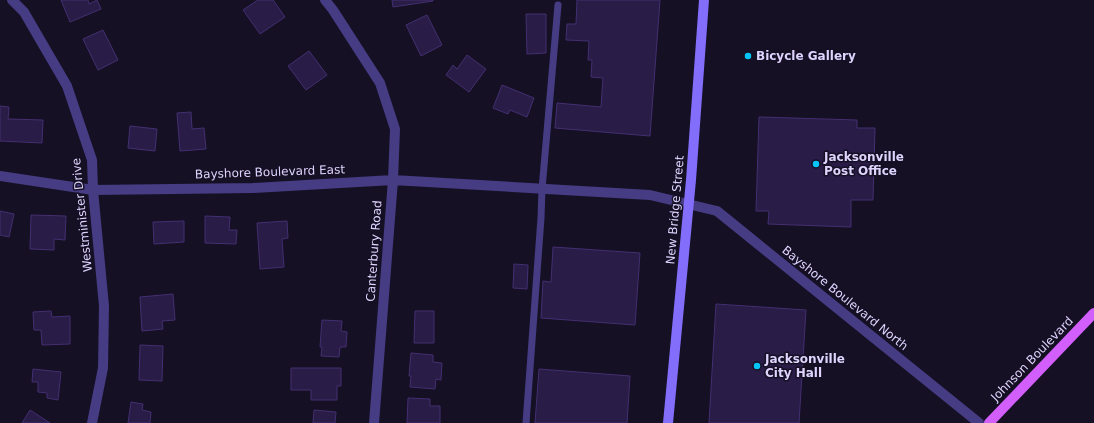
<svg xmlns="http://www.w3.org/2000/svg" width="1094" height="423" font-family="'DejaVu Sans',sans-serif">
<style>
.building{fill:#291c46;stroke:#432f71}
.lines{fill:none;stroke-linecap:round;stroke-linejoin:round}
.lane{stroke:#463c83;stroke-width:7}
.street{stroke:#463c83;stroke-width:10}
.secondary{stroke:#826efb;stroke-width:10}
.primary{stroke:#d25ffb;stroke-width:10}
.poi-dot{fill:#06c6f9;stroke:#161025;stroke-width:1.5}
.labels{text-anchor:middle;stroke-width:3;stroke-linejoin:round;paint-order:stroke}
.poi-label{font-size:12px;font-weight:bold;fill:#ded5fe;stroke:#161025;text-anchor:start}
.street-label{font-size:12px;fill:#ded5fe;stroke:#161025}
</style>
<rect width="100%" height="100%" fill="#161025"/>
<!-- building -->
<path class="building" d="M61 0H88L89 4 97 0 101 9 70 22Z
M258 0H273L285 17 260 34 243 10Z
M392 0H433V1L393 7Z
M577 0H660L650 136 555 128 557 103 601 107 603 78 591 77 592 60H588L589 41 566 40 567 24H576Z
M526 14H546V53L527 54Z
M427 15 442 45 421 56 406 25Z
M103 30 118 60 98 70 83 39Z
M309 51 327 75 306 90 288 66Z
M467 55 486 69 469 92 446 75 453 65 457 69Z
M502 85 534 98 527 117 510 110 508 114 493 108Z
M0 106 9 107 8 119 43 120 42 143 0 141Z
M191 112 192 129 204 128 206 149 180 151 177 113Z
M759 117 857 120V128H875L873 200H851V227L768 224 769 211H756Z
M130 126 157 129 155 151 128 148Z
M0 211 14 214 9 237 0 235Z
M31 215 66 216 65 240 54 239V250L30 249Z
M205 216 230 217 229 230H237L236 244 205 243Z
M184 221V242L154 244 153 222Z
M287 221 288 238 282 239 284 267 260 269 257 223Z
M553 247 640 253 635 325 541 318 543 281 551 282Z
M514 264 528 265 527 289 513 288Z
M173 294 175 320 162 321 163 329 142 331 140 297Z
M716 304 806 310 799 423H709Z
M51 311 52 317 70 316V344L42 345 41 330H34L33 312Z
M415 311H434V343H414Z
M322 320 342 321 341 331 347 332 346 347H340L339 357 321 356 322 347H320Z
M140 345 163 346 162 381 139 380Z
M411 353 433 355V362L442 363 441 380 436 379 435 389 410 387 411 376H409Z
M291 368H341V386H337V400H311V390H291Z
M33 369 61 372 58 400 47 398V393L38 392V382H32Z
M539 369 630 376 627 423H535Z
M408 398 430 399V406H440V423H407Z
M131 402 143 404 142 410 151 412 150 423H128Z
M30 410 50 423H22Z
M314 410 336 412 335 423H313Z"/>
<g class="lines">
<!-- lane -->
<path class="lane" d="M526 423 541 218 542 189 558 5"/>
<!-- street -->
<path class="street" d="M12 0 24 12 67 86 92 160 93 190 104 306 103 368 92 423
M325 0 333 10 380 83 395 129 393 180 374 423
M0 176 93 190 253 188 393 180 650 195 717 211 979 423"/>
<!-- secondary -->
<path class="secondary" d="M668 423 691 180 704 0"/>
<!-- primary -->
<path class="primary" d="M989 423 1094 313"/>
</g>
<!-- markers -->
<g class="poi-dot">
<circle cx="748" cy="56" r="4"/>
<circle cx="816" cy="164" r="4"/>
<circle cx="757" cy="366" r="4"/>
</g>
<g class="labels">
<!-- poi labels -->
<g class="poi-label">
<text x="756" y="60">Bicycle Gallery</text>
<text x="824" y="161">Jacksonville<tspan x="824" dy="14">Post Office</tspan></text>
<text x="765" y="363">Jacksonville<tspan x="765" dy="14">City Hall</tspan></text>
</g>
<!-- street labels -->
<g class="street-label">
<text transform="translate(270 172) rotate(-2)" y="4">Bayshore Boulevard East</text>
<text transform="translate(675 210) rotate(-85)" y="4">New Bridge Street</text>
<text transform="translate(82 215) rotate(-96)" y="4">Westminister Drive</text>
<text transform="translate(374 251) rotate(-86)" y="4">Canterbury Road</text>
<text transform="translate(845 298) rotate(39)" y="4">Bayshore Boulevard North</text>
<text transform="translate(1032 359) rotate(-46)" y="4">Johnson Boulevard</text>
</g>
</g>
</svg>
